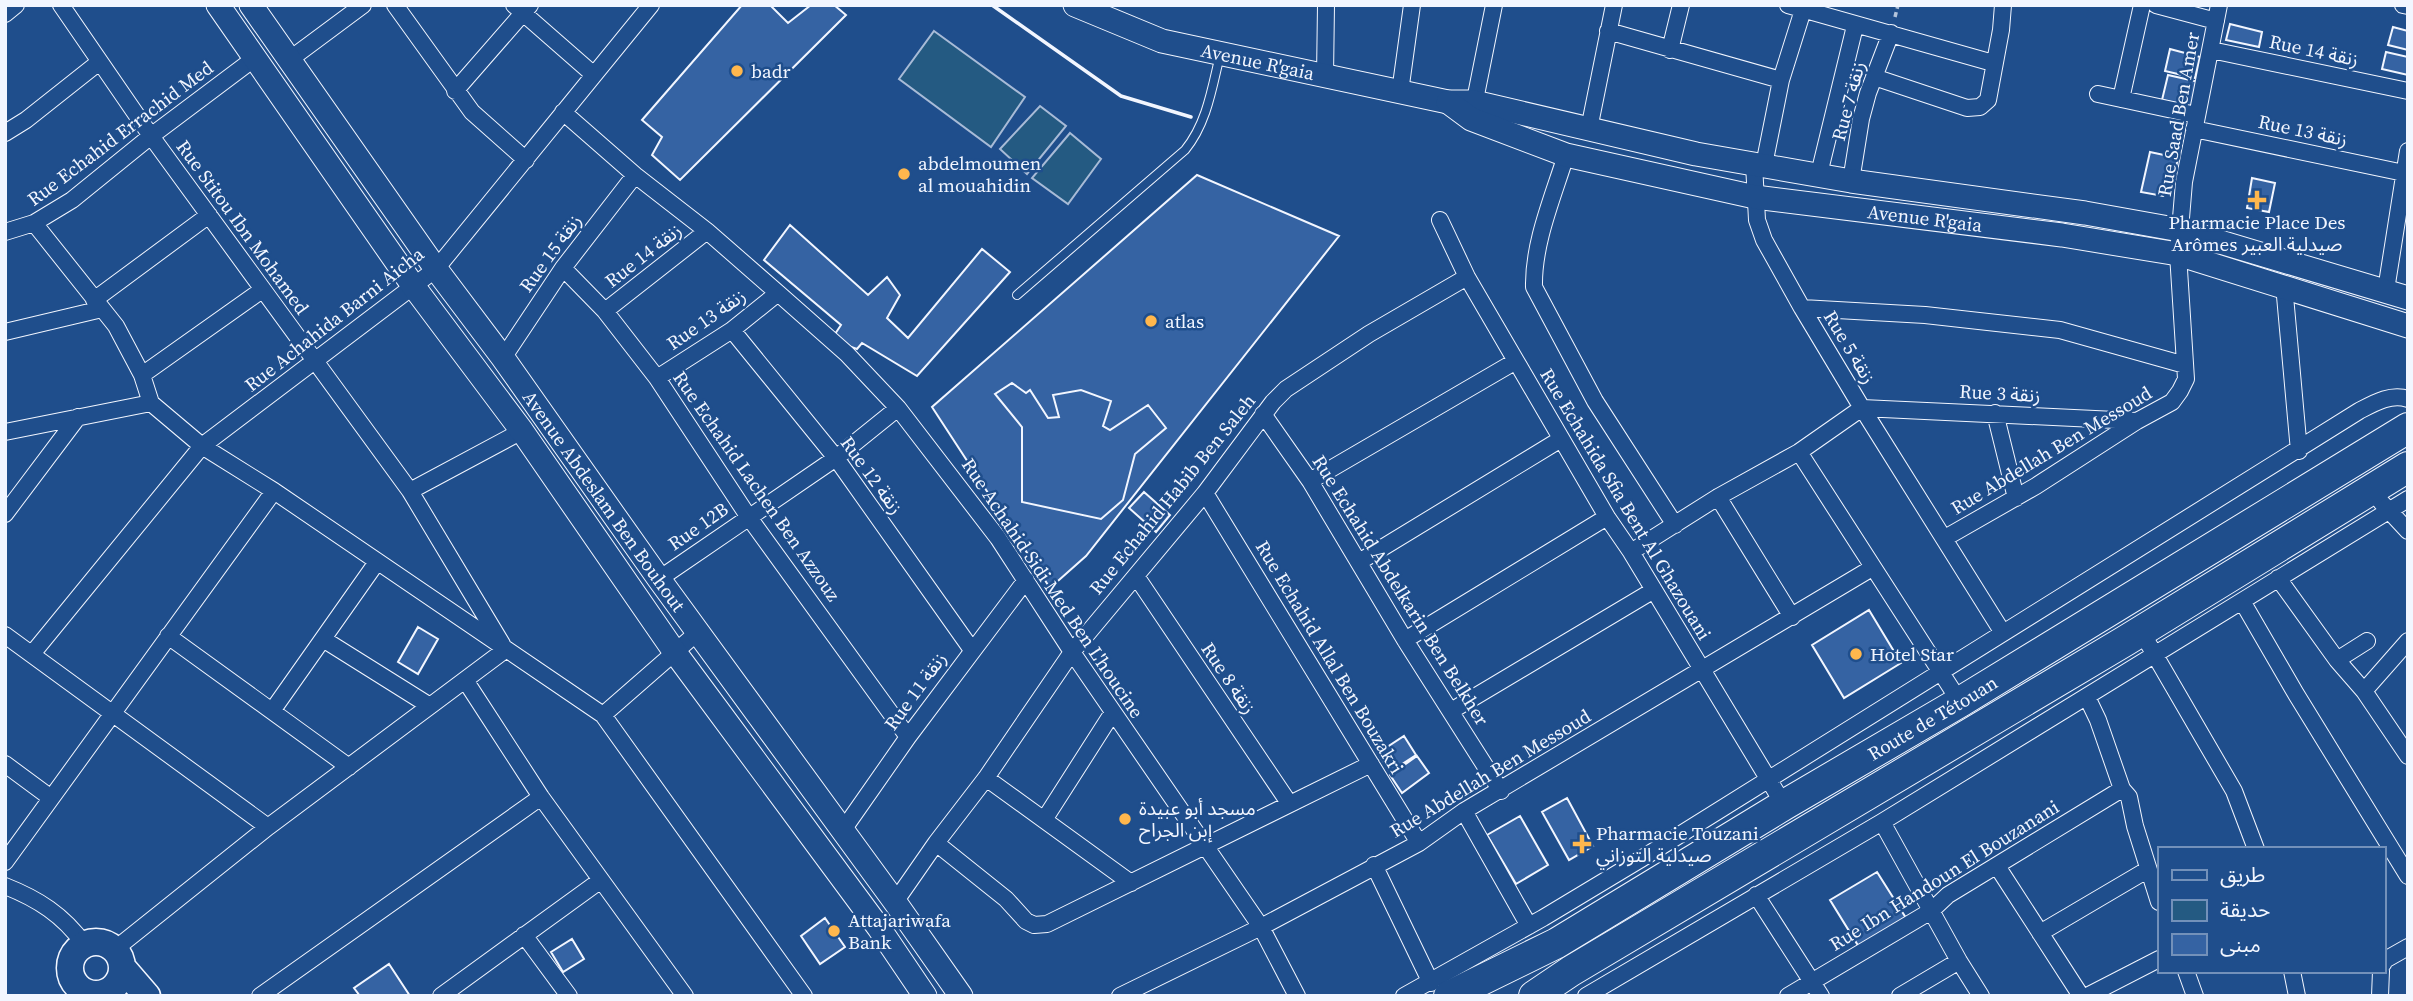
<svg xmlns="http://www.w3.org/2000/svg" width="2413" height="1001" font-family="'Source Serif 4','Noto Sans Arabic',serif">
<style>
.green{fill:#245a82;stroke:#a8bbd7;stroke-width:2}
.building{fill:#3563a3;stroke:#f2f6ff;stroke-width:2}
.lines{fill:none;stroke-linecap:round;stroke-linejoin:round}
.lane-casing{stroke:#f2f6ff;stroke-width:10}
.street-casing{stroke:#f2f6ff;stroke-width:18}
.secondary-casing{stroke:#f2f6ff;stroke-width:25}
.primary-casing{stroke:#f2f6ff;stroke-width:29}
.highway-casing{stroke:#f2f6ff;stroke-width:32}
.path{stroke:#b3c4dc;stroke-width:3.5;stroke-dasharray:5 3.5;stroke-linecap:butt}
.lane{stroke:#1f4e8c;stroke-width:8}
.street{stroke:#1f4e8c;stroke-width:16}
.secondary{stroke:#1f4e8c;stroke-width:23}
.primary{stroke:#1f4e8c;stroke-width:26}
.highway{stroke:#1f4e8c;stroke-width:30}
.wall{stroke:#f2f6ff;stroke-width:3.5}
.poi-dot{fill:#ffb74d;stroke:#1f4e8c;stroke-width:2.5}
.labels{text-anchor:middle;stroke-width:5;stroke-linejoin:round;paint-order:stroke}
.street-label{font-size:19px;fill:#f2f6ff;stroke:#1f4e8c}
.poi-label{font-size:19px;fill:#f2f6ff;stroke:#1f4e8c;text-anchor:start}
</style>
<rect width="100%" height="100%" fill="#1f4e8c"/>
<!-- green -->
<path class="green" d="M934 31 1025 97 991 147 899 79Z
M1040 106 1066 126 1027 174 1000 149Z
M1070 133 1101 159 1068 204 1032 178Z"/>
<!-- building -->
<path class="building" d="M742 5H770L788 23 811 5H834L846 15 680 180 652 155 662 137 642 120Z
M2230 24 2262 32 2259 47 2226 40Z
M2393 27 2408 31V50L2388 45Z
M2170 49 2200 57 2195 78 2165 71Z
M2386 52 2408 57V75L2382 69Z
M2168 75 2199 82 2193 107 2162 100Z
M2150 152 2178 158 2171 190 2163 196 2141 192Z
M1197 175 1339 236 1086 556 1050 588 932 407Z
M2252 178 2275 183 2269 212 2247 208Z
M790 225 868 295 887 277 900 295 887 318 908 338 982 249 1010 272 917 376 862 343 857 349 831 340 841 325 764 260Z
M1012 383 1026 393 1030 390 1048 418 1059 417 1053 395 1081 390 1111 401 1103 426 1110 430 1148 405 1166 428 1135 454 1123 500 1101 519 1022 502V427L995 394Z
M1144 492 1170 515 1156 532 1129 508Z
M1869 610 1901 663 1844 698 1812 645Z
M418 627 438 639 418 674 398 662Z
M1404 736 1416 755 1390 772 1378 753Z
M1417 756 1429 773 1402 793 1390 775Z
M1567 798 1593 846 1569 860 1542 812Z
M1520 816 1548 865 1516 884 1487 835Z
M1877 872 1906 918 1859 947 1830 900Z
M825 918 845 947 820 964 801 936Z
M572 939 584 959 563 972 551 952Z
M389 964 410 996H360L354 988Z"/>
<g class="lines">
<defs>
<path id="lane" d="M1017 295 1185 150C1207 123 1212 88 1220 55"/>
<path id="street" d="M61 5 151 136 410 491 502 644
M395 5 472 112 526 160
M514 5 594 75
M1788 5 1993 63
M2156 5 2216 21
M2403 5 2408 6
M5 14 16 5
M1608 31 1781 80
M1670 50 1681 5
M2211 50 2408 91
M289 60 363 5
M1325 76 1326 5
M1874 77 1967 108 1980 107 1988 100 2001 30 2003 5
M455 91 530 5
M1400 92 1412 5
M2098 94 2196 115
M2121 99 2142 5
M1473 110 1494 5
M563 112 635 175 707 231 778 293 847 354 898 408 998 538 1072 652 1261 927 1297 996
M1589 129 1614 5
M2194 129 2404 173
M5 133 26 120 98 63
M1566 155C1553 197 1533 243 1534 287L1595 401 1675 525
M1754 164 1757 220 1764 240 1802 308 1862 408 2003 633
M1764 165 1781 80 1803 10
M1819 174 1855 26
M1851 181 1861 119 1868 93 1891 33
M1440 220 1467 277 1607 517 1631 552 1784 805
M34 223 116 326 142 375 151 403 202 446 274 491 603 715 804 996
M5 232 34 223 72 200 151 136 255 58
M563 268 605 311 657 378 748 516 908 737
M2284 285 2299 451
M2386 290 2408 151
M94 300 209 215
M1802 308 1925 315 2060 330 2185 365
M605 311 707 231
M732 330 836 458 972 650
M5 332 102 309
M503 358 563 268 635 175
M142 375 262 290
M657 378 732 330 778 293
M1862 408 2137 421
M1995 413 2016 498
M1263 414 1310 481 1405 640 1501 791
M5 432 151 403
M1799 452 1960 702
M1310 481 1516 361
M410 491 522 431
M1205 493 1419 843
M1718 497 1792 617
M2381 502 2408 531
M5 514 78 417
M1945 538 2036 486 2137 421 2172 402 2180 391 2186 379 2178 254 2184 182 2219 5
M1631 552 1718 497 1799 452 1862 408
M1359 562 1561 439
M1136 576 1289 803
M2278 578 2337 660 2364 691 2408 756
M659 579 836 458 898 408
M2242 601 2296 694 2408 876
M2141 631 2234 791 2256 849
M5 635 268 827
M168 636 349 767
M323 639 430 706
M1405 640 1607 517
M32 654 202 446 436 269 651 5
M2337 660 2367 641
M465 680 541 797 685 996
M2364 691 2408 641
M2087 697 2098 720 2122 789 2129 797 2135 826 2159 902
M272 711 377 562
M1451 711 1654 590
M603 715 698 632
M5 764 51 798
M986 778 1131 883
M1464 811 1529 926
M1044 820 1113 712
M1882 822 1959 961 1981 996
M843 830 908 737 1026 580
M936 843 1006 899 1026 921 1034 925 1047 924 1371 764
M5 862 274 491
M1374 865 1431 983
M1997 866 2081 996
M5 886C38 899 63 915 84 944
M1756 895 1821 996
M895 902 936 843 986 778 1072 652 1205 493 1273 402 1286 389 1369 334 1467 277
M2040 933 2147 870
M524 935 569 996
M114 950 268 827 505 650
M2383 964 2385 960 2408 947
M2186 971 2195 996
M2292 971 2297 996
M260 996 541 797
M441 996 601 880
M1120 996 1261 927 1419 843 1464 811 1872 568
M1404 996 1543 918 1641 859 2359 411C2374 403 2391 393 2408 399
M1586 996 1882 822 2408 499
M1788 996 1931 911 1948 895 2122 789
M1900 996 1959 961
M2087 996 2159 959
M2380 996 2381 971"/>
<g id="secondary">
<path d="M218 5 414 287 522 431 674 651 879 928 925 996"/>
<path id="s1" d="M251 5 436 269 503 358 659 579 895 902 961 996"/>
<path id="s2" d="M1075 5 1162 41 1448 102H1474L1696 154 1851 181 2085 213 2180 230 2408 298"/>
<path id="s3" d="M1448 102 1471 119 1566 155 1755 197 2062 235 2178 254 2408 326"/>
</g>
<path id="primary" d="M70 968a26 26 0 1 1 52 0a26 26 0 1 1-52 0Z
M122 967 147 996"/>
<g id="highway">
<path id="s4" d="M1449 996 1557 943 1784 805 1960 702 2408 428"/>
<path d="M1534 996 1571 971 2125 641 2408 467"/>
</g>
</defs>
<!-- lane casing -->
<use href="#lane" class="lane-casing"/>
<!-- street casing -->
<use href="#street" class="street-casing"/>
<!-- secondary casing -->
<use href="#secondary" class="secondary-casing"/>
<!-- primary casing -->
<use href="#primary" class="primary-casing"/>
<!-- highway casing -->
<use href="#highway" class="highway-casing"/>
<!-- path -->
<path class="path" d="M1895 17 1898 5"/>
<!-- lane -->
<use href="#lane" class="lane"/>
<!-- street -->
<use href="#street" class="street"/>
<!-- secondary -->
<use href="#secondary" class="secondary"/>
<!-- primary -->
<use href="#primary" class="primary"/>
<!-- highway -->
<use href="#highway" class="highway"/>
<!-- wall -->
<path class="wall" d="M992 5 1121 96 1191 117"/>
</g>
<!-- markers -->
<g class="poi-dot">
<circle cx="737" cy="71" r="7"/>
<circle cx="904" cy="174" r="7"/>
<path d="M2253.5 189.5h7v7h7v7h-7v7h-7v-7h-7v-7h7z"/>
<circle cx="1151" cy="321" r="7"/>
<circle cx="1856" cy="654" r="7"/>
<circle cx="1125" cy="819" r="7"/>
<path d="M1578.5 833.5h7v7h7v7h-7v7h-7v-7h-7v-7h7z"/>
<circle cx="834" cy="931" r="7"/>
</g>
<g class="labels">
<!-- street labels -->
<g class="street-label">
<text transform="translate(2314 50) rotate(12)" y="7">Rue 14 زنقة</text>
<text dy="7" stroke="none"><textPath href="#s2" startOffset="192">Avenue R'gaia</textPath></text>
<text transform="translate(1848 101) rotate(-75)" y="7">Rue 7 زنقة</text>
<text transform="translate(2178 114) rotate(-80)" y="7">Rue Saad Ben Amer</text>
<text transform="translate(2303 130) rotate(12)" y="7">Rue 13 زنقة</text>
<text transform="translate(120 133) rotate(-37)" y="7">Rue Echahid Errachid Med</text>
<text dy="7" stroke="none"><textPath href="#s3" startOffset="495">Avenue R'gaia</textPath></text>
<text transform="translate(243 227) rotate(54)" y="7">Rue Stitou Ibn Mohamed</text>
<text transform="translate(550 253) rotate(-54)" y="7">Rue 15 زنقة</text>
<text transform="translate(643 255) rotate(-38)" y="7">Rue 14 زنقة</text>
<text transform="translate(334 319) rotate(-38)" y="7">Rue Achahida Barni Aicha</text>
<text transform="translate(706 319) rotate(-35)" y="7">Rue 13 زنقة</text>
<text transform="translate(1850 347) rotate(59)" y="7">Rue 5 زنقة</text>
<text transform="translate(2000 393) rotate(3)" y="7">Rue 3 زنقة</text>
<text transform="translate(2051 450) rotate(-31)" y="7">Rue Abdellah Ben Messoud</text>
<text transform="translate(872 475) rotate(54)" y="7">Rue 12 زنقة</text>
<text transform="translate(757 486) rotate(55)" y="7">Rue Echahid Lachen Ben Azzouz</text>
<text transform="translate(1172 494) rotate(-51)" y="7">Rue Echahid Habib Ben Saleh</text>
<text dy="7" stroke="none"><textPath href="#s1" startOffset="609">Avenue Abdeslam Ben Bouhout</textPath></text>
<text transform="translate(1626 504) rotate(59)" y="7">Rue Echahida Sfia Bent Al Ghazouani</text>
<text transform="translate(698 526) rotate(-35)" y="7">Rue 12B</text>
<text transform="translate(1053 588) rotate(56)" y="7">Rue Achahid Sidi Med Ben L'houcine</text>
<text transform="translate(1401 590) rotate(58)" y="7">Rue Echahid Abdelkarin Ben Belkher</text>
<text transform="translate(1330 657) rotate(59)" y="7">Rue Echahid Allal Ben Bouzakri</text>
<text transform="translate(1229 678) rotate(56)" y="7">Rue 8 زنقة</text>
<text transform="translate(915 691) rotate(-54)" y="7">Rue 11 زنقة</text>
<text dy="7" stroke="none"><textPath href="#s4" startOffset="558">Route de Tétouan</textPath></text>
<text transform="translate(1490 773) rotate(-31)" y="7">Rue Abdellah Ben Messoud</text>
<text transform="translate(1944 875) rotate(-32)" y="7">Rue Ibn Handoun El Bouzanani</text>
</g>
<!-- poi labels -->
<g class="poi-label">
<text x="751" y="78">badr</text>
<text x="918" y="170">abdelmoumen<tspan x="918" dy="22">al mouahidin</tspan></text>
<text x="2257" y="229" text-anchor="middle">Pharmacie Place Des<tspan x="2257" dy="22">Arômes صيدلية العبير</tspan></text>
<text x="1165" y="328">atlas</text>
<text x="1870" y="661">Hotel Star</text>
<text x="1139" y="815">مسجد أبو عبيدة<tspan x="1139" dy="22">إبن الجراح</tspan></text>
<text x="1596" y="840">Pharmacie Touzani<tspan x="1596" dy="22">صيدلية التوزاني</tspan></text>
<text x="848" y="927">Attajariwafa<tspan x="848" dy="22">Bank</tspan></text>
</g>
</g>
<!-- border -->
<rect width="2413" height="1001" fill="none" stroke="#f2f6ff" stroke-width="14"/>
<!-- legend -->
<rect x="2158" y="847" width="228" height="126" fill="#1f4e8c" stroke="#7391ba" stroke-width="2"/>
<rect x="2172" y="870" width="35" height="10" fill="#1f4e8c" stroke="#7391ba" stroke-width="2"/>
<text x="2220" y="882" font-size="21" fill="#f2f6ff">طريق</text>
<rect x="2172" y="900" width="35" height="21" fill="#245a82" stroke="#7391ba" stroke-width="2"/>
<text x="2220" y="917" font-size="21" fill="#f2f6ff">حديقة</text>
<rect x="2172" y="934" width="35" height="21" fill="#3563a3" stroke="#7391ba" stroke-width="2"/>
<text x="2220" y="952" font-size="21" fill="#f2f6ff">مبنى</text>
</svg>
